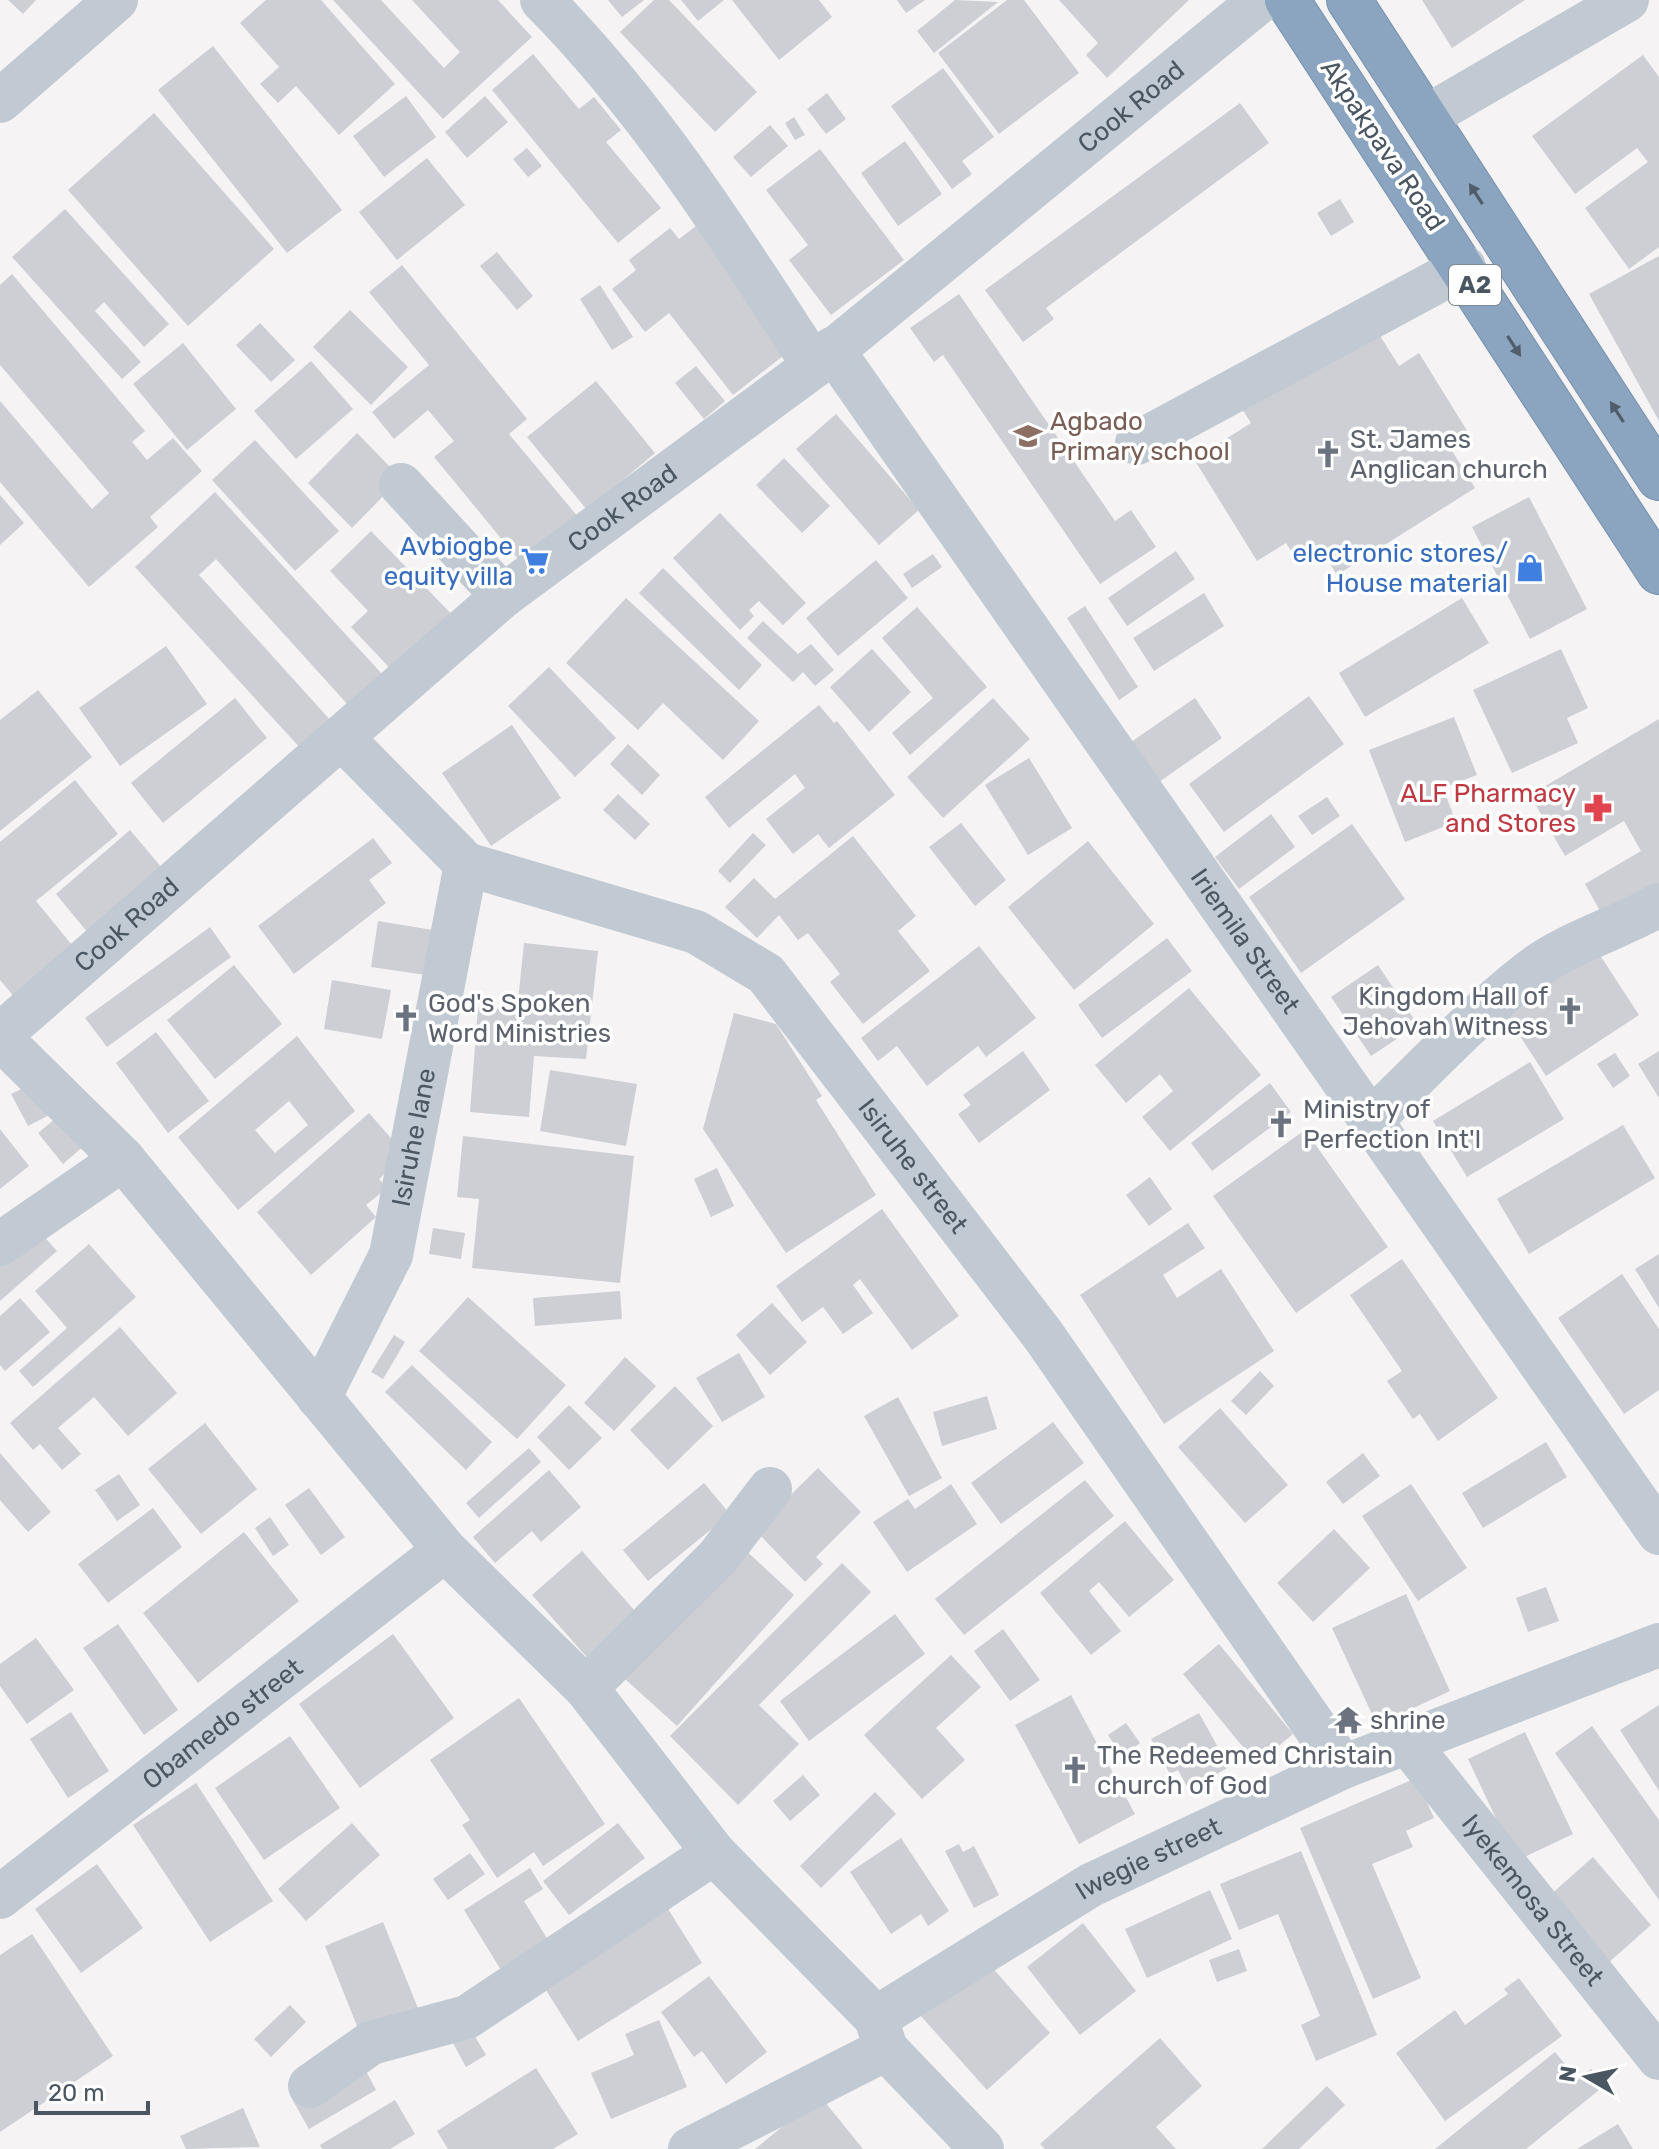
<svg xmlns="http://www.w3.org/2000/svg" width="1659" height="2149" font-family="Rubik,sans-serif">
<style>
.building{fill:#cdcfd5;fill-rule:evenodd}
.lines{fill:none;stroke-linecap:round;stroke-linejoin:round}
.highway-casing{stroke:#7690ad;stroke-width:46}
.minor{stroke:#c1cad2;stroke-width:44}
.highway{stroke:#8ba5c1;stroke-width:44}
.oneway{fill:#505e6b}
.labels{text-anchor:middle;stroke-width:7;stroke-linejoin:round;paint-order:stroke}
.shield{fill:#fff;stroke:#808990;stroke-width:2}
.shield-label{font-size:24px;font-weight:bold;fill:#4a5661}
.street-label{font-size:26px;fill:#4a5661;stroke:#fff}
.education-label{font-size:26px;fill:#785e54;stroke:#fff;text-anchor:start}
.worship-label{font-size:26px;fill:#5b616d;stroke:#fff;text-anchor:start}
.shop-label{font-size:26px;fill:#366cbe;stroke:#fff;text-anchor:end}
.health-label{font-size:26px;fill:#be3a42;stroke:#fff;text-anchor:end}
</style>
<rect width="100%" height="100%" fill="#f5f3f3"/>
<!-- building -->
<path class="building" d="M8 0H36L23 14Z
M266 0H321L395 84 339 135 296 86 278 103 260 84 279 67 240 23Z
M333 0H381L444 68 460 52 412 0H498L532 37 443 119Z
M608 0H644L622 17Z
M654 0H669L757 92 715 132 620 32Z
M681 0H724L698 21Z
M732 0H819L832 17 779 60Z
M897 0H925L906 13Z
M955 0 998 2 934 53 917 31Z
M1007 0H1024L1079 73 999 134 938 53Z
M1059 0H1189L1107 78 1086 55 1098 43Z
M1422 0H1525L1452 48Z
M213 46 342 210 287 253 158 90Z
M533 54 579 109 594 97 621 130 606 142 661 208 618 243 492 90Z
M1643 55 1659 77V247L1629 269 1585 208 1648 162 1637 148 1575 194 1532 136Z
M943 68 994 137 962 161 972 174 952 189 891 106Z
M827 93 846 119 826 134 807 109Z
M406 96 436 137 384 177 353 136Z
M485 96 508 122 467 158 445 132Z
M1240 103 1269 143 1046 308 1054 319 1023 342 985 290Z
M154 113 274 249 188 326 68 190Z
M794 117 805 135 795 140 785 123Z
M770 125 788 146 751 177 733 157Z
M905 141 942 194 898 226 861 173Z
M527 148 542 166 528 177 513 159Z
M820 149 904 260 831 315 789 260 808 245 766 190Z
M427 158 465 205 397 260 359 212Z
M1340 199 1354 222 1331 236 1317 213Z
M65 209 169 324 144 347 104 302 95 311 141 362 122 379 12 257Z
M696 226 792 349 733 395 669 313 645 332 612 289 636 270 629 260 670 228 679 239Z
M497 252 533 296 517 310 480 266Z
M1659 256V421L1589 294Z
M402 265 527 419 509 434 579 518 523 565 434 457 454 441 428 410 394 439 372 412 429 365 369 292Z
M12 274 145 431 132 442 147 460 173 438 202 471 150 517 158 527 89 587 0 482V401L92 509 109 493 0 365V285Z
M600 285 633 337 612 350 580 299Z
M959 294 1115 521 1131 510 1156 547 1100 584 943 355 934 362 910 328Z
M350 310 408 367 371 405 313 347Z
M260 323 295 360 271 382 236 345Z
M1374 326 1399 366 1419 353 1471 437 1451 449 1475 488 1337 575 1322 551 1300 565 1286 543 1257 561 1194 459 1251 423 1242 409Z
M183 343 236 409 187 450 133 384Z
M311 361 353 409 296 459 254 411Z
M696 366 725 401 704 419 675 383Z
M596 381 655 453 587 510 527 437Z
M836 414 919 510 879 545 796 449Z
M357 433 401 478 352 528 308 483Z
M255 440 339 531 295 571 212 480Z
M784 458 830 506 802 533 756 485Z
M215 492 383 675 349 706 216 559 199 575 332 722 302 750 135 567Z
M0 495 24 523 0 545Z
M1529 497 1587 609 1530 639 1472 527Z
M720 513 806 603 783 625 759 601 749 610 754 616 740 630 673 558Z
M371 531 460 623 401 680 351 627 368 611 330 571Z
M1176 551 1195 579 1127 626 1108 598Z
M933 554 942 567 912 588 903 574Z
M876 560 908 598 838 656 806 618Z
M663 568 762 665 739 690 639 593Z
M1204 593 1224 626 1154 671 1133 638Z
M626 598 759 721 723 760 663 703 638 730 566 663Z
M1462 598 1489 643 1365 717 1339 673Z
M1085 606 1138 687 1119 700 1067 618Z
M917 607 987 687 910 755 892 733 933 698 882 638Z
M763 621 798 654 811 644 834 670 815 686 803 672 793 682 747 638Z
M166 646 207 704 120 766 79 708Z
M872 649 911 692 869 732 830 687Z
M1561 649 1588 708 1567 718 1578 743 1512 773 1473 690Z
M549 667 616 738 575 777 508 706Z
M38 690 92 757 0 831V720Z
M1309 696 1344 744 1224 832 1189 784Z
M235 698 267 738 163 823 131 783Z
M993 698 1030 739 943 818 907 777Z
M1195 698 1222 738 1159 782 1131 742Z
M819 705 834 723 837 721 895 795 829 848 818 834 793 854 766 819 805 788 795 774 729 828 705 797Z
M1454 717 1477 775 1443 788 1456 822 1405 842 1369 750Z
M1659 719V886L1604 918 1585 884 1641 851 1624 821 1565 856 1530 795Z
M512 725 561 798 491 846 442 773Z
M628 744 660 775 642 795 610 764Z
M1029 758 1072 828 1028 855 985 785Z
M75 780 118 834 36 901 76 950 16 999 0 980V842Z
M618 794 650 824 635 840 603 810Z
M1327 797 1340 816 1312 835 1298 816Z
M1271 814 1295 847 1239 889 1215 857Z
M961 823 1006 880 975 906 929 847Z
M1352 824 1405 899 1301 973 1249 897Z
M130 830 168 875 93 939 56 894Z
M753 833 766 845 730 883 718 871Z
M853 836 916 916 898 931 930 971 863 1024 830 982 840 974 808 933 798 940 779 915 757 938 725 907 754 878 775 899Z
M373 838 392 863 369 880 386 903 294 974 258 926Z
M1088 841 1154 924 1074 990 1008 907Z
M378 921 433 930 426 975 371 967Z
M210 927 231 957 107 1047 85 1018Z
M1167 938 1192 971 1102 1038 1078 1005Z
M524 943 598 951 586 1059 534 1056 529 1117 470 1112 478 1007 517 1010Z
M979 946 1036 1018 986 1057 978 1046 927 1086 897 1046 878 1061 861 1038Z
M1594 946 1639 1015 1546 1076 1501 1007Z
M234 965 282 1024 215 1079 167 1020Z
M1378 965 1418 1025 1371 1056 1331 997Z
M332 980 391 990 382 1039 324 1029Z
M1189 988 1261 1075 1170 1151 1142 1117 1173 1091 1160 1074 1126 1103 1095 1065Z
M734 1013 776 1024 822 1096 816 1100 876 1195 786 1253 703 1129Z
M156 1032 209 1101 168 1133 116 1063Z
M297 1036 355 1111 238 1210 178 1137ZM289 1101 308 1125 275 1153 255 1130Z
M1023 1051 1050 1090 979 1143 958 1114 971 1105 963 1095Z
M1659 1051V1098L1638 1064Z
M1615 1053 1630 1076 1613 1088 1597 1064Z
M1530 1062 1564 1119 1467 1177 1433 1121Z
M550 1070 637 1084 626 1146 540 1131Z
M42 1079 59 1110 28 1126 11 1094Z
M1270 1083 1291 1112 1212 1171 1191 1143Z
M369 1113 396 1144 388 1150 398 1162 379 1179 387 1188 366 1205 376 1217 311 1275 257 1212Z
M61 1114 86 1144 63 1164 38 1133Z
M1623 1125 1655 1178 1529 1254 1497 1199Z
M0 1129 29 1166 0 1189Z
M1305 1130 1388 1247 1296 1313 1213 1196Z
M463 1136 634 1156 620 1283 472 1268 479 1199 457 1197Z
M717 1168 734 1206 711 1217 694 1179Z
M1150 1177 1172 1209 1149 1226 1126 1195Z
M882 1209 959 1316 912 1350 860 1279 853 1285 873 1313 843 1334 823 1307 802 1322 776 1286Z
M1188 1223 1205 1248 1163 1275 1177 1298 1221 1269 1274 1351 1164 1424 1080 1295Z
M433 1228 465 1233 461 1259 429 1254Z
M38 1230 57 1251 0 1301V1263Z
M89 1244 136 1297 33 1387 19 1371 67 1328 35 1291Z
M1659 1254V1308L1635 1269Z
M1402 1259 1498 1398 1438 1441 1420 1414 1413 1419 1387 1381 1402 1371 1350 1295Z
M1622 1274 1659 1329V1390L1624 1414 1558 1318Z
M620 1291 622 1319 535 1326 533 1298Z
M468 1297 566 1385 517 1439 419 1351Z
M20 1298 50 1332 5 1371 0 1365V1316Z
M772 1303 807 1342 770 1375 736 1335Z
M120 1327 177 1393 128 1436 94 1397 58 1428 81 1454 62 1470 40 1444 33 1450 10 1423Z
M394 1335 405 1342 383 1379 371 1372Z
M739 1353 765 1397 722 1422 696 1378Z
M625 1357 656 1386 614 1431 584 1403Z
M412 1365 492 1442 466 1470 385 1392Z
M1260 1371 1274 1386 1246 1415 1231 1401Z
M675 1386 713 1426 668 1470 630 1430Z
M987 1396 997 1429 942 1446 933 1412Z
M898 1397 942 1478 909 1496 864 1416Z
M569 1405 602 1438 569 1470 537 1437Z
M1220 1408 1288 1485 1245 1523 1178 1447Z
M1053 1422 1084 1463 1001 1524 971 1483Z
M205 1423 257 1489 201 1534 148 1469Z
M1546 1442 1567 1477 1483 1528 1462 1493Z
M529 1448 541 1462 479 1518 466 1503Z
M0 1453 51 1512 28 1532 0 1500Z
M1363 1453 1380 1476 1343 1504 1326 1482Z
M818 1468 861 1512 816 1557 823 1564 805 1582 755 1530Z
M549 1470 581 1507 541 1542 532 1531 495 1563 473 1537Z
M119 1474 140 1505 117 1521 95 1490Z
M1085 1480 1114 1516 964 1635 935 1599Z
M704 1483 730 1514 648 1581 623 1550Z
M951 1484 977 1524 907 1572 873 1522 908 1499 915 1509Z
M1411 1484 1467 1568 1418 1601 1362 1516Z
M309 1488 345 1537 321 1555 285 1505Z
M153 1508 182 1547 108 1603 78 1564Z
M270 1517 289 1545 273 1556 255 1528Z
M1125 1521 1174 1580 1129 1617 1099 1582 1089 1591 1121 1631 1091 1655 1040 1593Z
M1334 1529 1370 1568 1313 1622 1277 1583Z
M244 1532 299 1601 198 1683 143 1613Z
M743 1548 794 1595 677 1726 625 1679Z
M582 1551 642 1619 592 1663 532 1595Z
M842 1563 871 1592 759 1705 799 1744 738 1805 670 1736Z
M1546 1587 1559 1621 1528 1632 1516 1598Z
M1406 1594 1450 1691 1377 1725 1332 1628Z
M895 1614 925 1654 809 1741 780 1701Z
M118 1624 178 1710 144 1735 83 1648Z
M1003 1629 1040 1680 1010 1701 974 1651Z
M393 1634 454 1718 360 1788 299 1704Z
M36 1638 74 1690 27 1724 0 1686V1664Z
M1219 1644 1293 1734 1257 1764 1183 1674Z
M951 1655 981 1687 936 1728 965 1760 922 1799 864 1735Z
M1071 1695 1135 1814 1079 1844 1015 1725Z
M519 1698 605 1824 543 1866 534 1852 497 1878 462 1825 470 1820 430 1760Z
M1659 1705V1791L1620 1730Z
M71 1712 109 1771 68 1798 30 1739Z
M1199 1713 1229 1767 1189 1790 1178 1770 1170 1774 1151 1739Z
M1126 1723 1140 1743 1122 1756 1108 1735Z
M1592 1726 1659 1820V1900L1555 1753Z
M1525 1732 1573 1834 1516 1861 1468 1759Z
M290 1736 340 1808 264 1860 215 1788Z
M803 1775 820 1795 790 1821 773 1801Z
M1416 1778 1434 1818 1406 1831 1413 1847 1372 1864 1421 1978 1373 1999 1300 1828Z
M196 1783 273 1901 210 1942 133 1825Z
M875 1792 896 1814 821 1888 800 1866Z
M352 1823 380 1855 306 1921 278 1889Z
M618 1823 645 1858 569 1915 543 1881Z
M901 1838 949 1911 928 1926 921 1914 891 1934 850 1872Z
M959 1844 963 1852 974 1846 999 1895 974 1908 945 1851Z
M1301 1851 1377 2035 1316 2061 1301 2025 1320 2016 1278 1914 1239 1930 1220 1884Z
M470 1853 485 1874 448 1900 433 1879Z
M1593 1857 1651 1925 1607 1964 1549 1896Z
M97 1864 143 1928 81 1973 35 1909Z
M530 1868 543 1889 524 1901 548 1940 501 1970 464 1910Z
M1210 1890 1232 1939 1147 1978 1125 1929Z
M668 1909 702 1963 578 2041 544 1987Z
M383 1922 420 2013 361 2036 325 1946Z
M1083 1923 1136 1991 1080 2035 1027 1967Z
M32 1934 113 2056 0 2132V1955Z
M1239 1949 1247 1971 1217 1982 1209 1960Z
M983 1957 1050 2033 987 2090 919 2014Z
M709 1976 767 2052 726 2084 702 2051 694 2057 661 2012Z
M1519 1978 1562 2036 1445 2121 1396 2053 1455 2010 1465 2025 1508 1994 1504 1989Z
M290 2005 306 2022 271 2057 254 2039Z
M659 2020 687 2087 611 2119 591 2073 634 2055 625 2034Z
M467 2023 486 2055 466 2067 448 2034Z
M1160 2038 1202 2086 1156 2127 1176 2149H1045L1040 2144Z
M1555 2052 1578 2080 1591 2069 1604 2086 1526 2149H1435Z
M360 2060 376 2090 309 2129 292 2099Z
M536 2068 578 2134 553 2149H448L437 2131Z
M1327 2086 1345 2105 1299 2149H1262Z
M820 2096 863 2149H755Z
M395 2100 415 2134 390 2149H322L320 2145Z
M243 2108 260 2147 186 2149 180 2136Z
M1618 2124 1633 2149H1577Z"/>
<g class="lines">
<defs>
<path id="highway" d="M1287 0 1659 572
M1349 0 1659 478"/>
</defs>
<!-- highway casing -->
<use href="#highway" class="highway-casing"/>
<!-- minor -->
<g class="minor">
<path d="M542 0C650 109 731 238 814 366"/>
<path d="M0 101 116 0"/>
<path d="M1426 117 1627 0"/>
<path id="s1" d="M832 349 1659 1533"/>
<path d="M1137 443 1464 267"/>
<path d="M401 485 503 596"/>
<path id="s2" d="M342 738 466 864 696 932 766 974 1043 1335 1343 1767"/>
<path id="s3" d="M0 1035 503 596 814 366 1261 0"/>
<path d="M0 1038 123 1159 445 1550 586 1688 714 1853 876 2018 886 2049 982 2149"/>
<path d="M1370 1121C1422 1072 1472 1017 1528 973 1567 942 1618 929 1659 905"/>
<path d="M0 1244 123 1159"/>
<path id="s4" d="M319 1398 391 1255 466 864"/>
<path d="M586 1688 718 1557 770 1489"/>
<path id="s5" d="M1407 1742 1659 2058"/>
<path id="s6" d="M0 1897 445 1550"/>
<path id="s7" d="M876 2018 1091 1885 1343 1767 1659 1645"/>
<path d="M310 2086 371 2043 467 2017 714 1853"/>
<path d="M690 2149 886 2049"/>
</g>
<!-- highway -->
<use href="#highway" class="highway"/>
</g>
<!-- one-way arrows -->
<defs><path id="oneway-solid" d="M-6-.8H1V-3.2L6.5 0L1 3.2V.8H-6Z" transform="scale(2)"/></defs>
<g class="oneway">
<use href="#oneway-solid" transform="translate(1476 194) rotate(-123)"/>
<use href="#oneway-solid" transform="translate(1514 346) rotate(57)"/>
<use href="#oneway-solid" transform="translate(1617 412) rotate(-123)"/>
</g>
<!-- icons -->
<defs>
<symbol id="school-bare" viewBox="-9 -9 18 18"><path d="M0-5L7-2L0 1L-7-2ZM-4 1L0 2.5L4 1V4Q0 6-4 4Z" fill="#8d6e63" stroke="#fff" stroke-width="2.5" paint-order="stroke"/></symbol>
<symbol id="church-bare" viewBox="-9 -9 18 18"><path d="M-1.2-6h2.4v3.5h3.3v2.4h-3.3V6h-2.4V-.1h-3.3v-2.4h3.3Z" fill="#6b7280" stroke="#fff" stroke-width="2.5" paint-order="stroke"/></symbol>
<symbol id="supermarket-bare" viewBox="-9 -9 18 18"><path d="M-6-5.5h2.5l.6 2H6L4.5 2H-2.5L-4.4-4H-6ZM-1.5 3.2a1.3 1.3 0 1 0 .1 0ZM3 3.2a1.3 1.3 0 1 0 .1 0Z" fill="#3f7fe0" stroke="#fff" stroke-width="2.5" paint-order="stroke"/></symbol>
<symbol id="shop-bare" viewBox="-9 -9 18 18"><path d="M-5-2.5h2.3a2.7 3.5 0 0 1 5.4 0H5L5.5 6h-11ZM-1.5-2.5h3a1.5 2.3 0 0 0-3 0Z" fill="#3f7fe0" stroke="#fff" stroke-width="2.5" paint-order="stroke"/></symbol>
<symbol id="pharmacy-bare" viewBox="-9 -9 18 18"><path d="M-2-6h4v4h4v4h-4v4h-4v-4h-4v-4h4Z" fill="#e0444e" stroke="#fff" stroke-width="2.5" paint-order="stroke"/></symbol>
<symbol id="temple-bare" viewBox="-9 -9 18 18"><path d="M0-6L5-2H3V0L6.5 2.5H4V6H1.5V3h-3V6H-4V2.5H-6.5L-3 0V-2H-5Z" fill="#6b7280" stroke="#fff" stroke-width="2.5" paint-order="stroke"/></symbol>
</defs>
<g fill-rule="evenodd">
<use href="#school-bare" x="1008" y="416" width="40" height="40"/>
<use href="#church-bare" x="1308" y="434" width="40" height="40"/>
<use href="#supermarket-bare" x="515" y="541" width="40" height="40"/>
<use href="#shop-bare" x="1510" y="548" width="40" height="40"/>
<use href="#pharmacy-bare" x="1578" y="788" width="40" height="40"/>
<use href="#church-bare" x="1550" y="991" width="40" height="40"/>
<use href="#church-bare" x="386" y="998" width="40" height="40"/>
<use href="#church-bare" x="1261" y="1104" width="40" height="40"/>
<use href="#temple-bare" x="1328" y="1700" width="40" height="40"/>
<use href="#church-bare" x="1055" y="1750" width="40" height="40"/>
</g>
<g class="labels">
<!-- shield labels -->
<rect class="shield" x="1449" y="265" width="52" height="40" rx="6"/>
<g class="shield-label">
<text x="1475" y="293">A2</text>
</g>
<!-- street labels -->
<g class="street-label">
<text dy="9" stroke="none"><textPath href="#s3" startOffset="1464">Cook Road</textPath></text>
<text transform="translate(1383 145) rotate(56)" y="9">Akpakpava Road</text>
<text dy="9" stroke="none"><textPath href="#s3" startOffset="816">Cook Road</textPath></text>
<text dy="9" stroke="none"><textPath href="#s3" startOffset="168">Cook Road</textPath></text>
<text dy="9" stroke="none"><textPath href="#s1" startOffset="722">Iriemila Street</textPath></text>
<text dy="9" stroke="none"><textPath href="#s4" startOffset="280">Isiruhe lane</textPath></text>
<text dy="9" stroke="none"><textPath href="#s2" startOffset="740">Isiruhe street</textPath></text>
<text dy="9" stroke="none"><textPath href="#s6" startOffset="282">Obamedo street</textPath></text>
<text dy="9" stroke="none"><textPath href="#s7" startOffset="316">Iwegie street</textPath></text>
<text dy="9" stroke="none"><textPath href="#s5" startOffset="202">Iyekemosa Street</textPath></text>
</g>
<!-- education labels -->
<g class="education-label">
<text x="1050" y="430">Agbado<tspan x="1050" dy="30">Primary school</tspan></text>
</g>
<!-- worship labels -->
<g class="worship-label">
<text x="1350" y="448">St. James<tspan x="1350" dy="30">Anglican church</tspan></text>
<text x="1548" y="1005" text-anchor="end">Kingdom Hall of<tspan x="1548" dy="30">Jehovah Witness</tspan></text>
<text x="428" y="1012">God's Spoken<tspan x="428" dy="30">Word Ministries</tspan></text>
<text x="1303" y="1118">Ministry of<tspan x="1303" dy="30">Perfection Int'l</tspan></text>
<text x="1370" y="1729">shrine</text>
<text x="1097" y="1764">The Redeemed Christain<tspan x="1097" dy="30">church of God</tspan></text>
</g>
<!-- shop labels -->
<g class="shop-label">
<text x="513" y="555">Avbiogbe<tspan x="513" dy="30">equity villa</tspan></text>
<text x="1508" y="562">electronic stores/<tspan x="1508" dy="30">House material</tspan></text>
</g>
<!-- health labels -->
<g class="health-label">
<text x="1576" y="802">ALF Pharmacy<tspan x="1576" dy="30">and Stores</tspan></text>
</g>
</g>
<!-- north arrow -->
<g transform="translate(1587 2077) rotate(279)" stroke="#ffffff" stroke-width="6" paint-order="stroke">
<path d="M0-6L14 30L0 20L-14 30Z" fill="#4a5661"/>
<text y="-12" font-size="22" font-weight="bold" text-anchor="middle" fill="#4a5661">N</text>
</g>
<!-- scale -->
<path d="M36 2101v12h112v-12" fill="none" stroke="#4a5661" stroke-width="4"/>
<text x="48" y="2101" font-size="24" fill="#4a5661" stroke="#ffffff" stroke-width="6" paint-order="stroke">20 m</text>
</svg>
